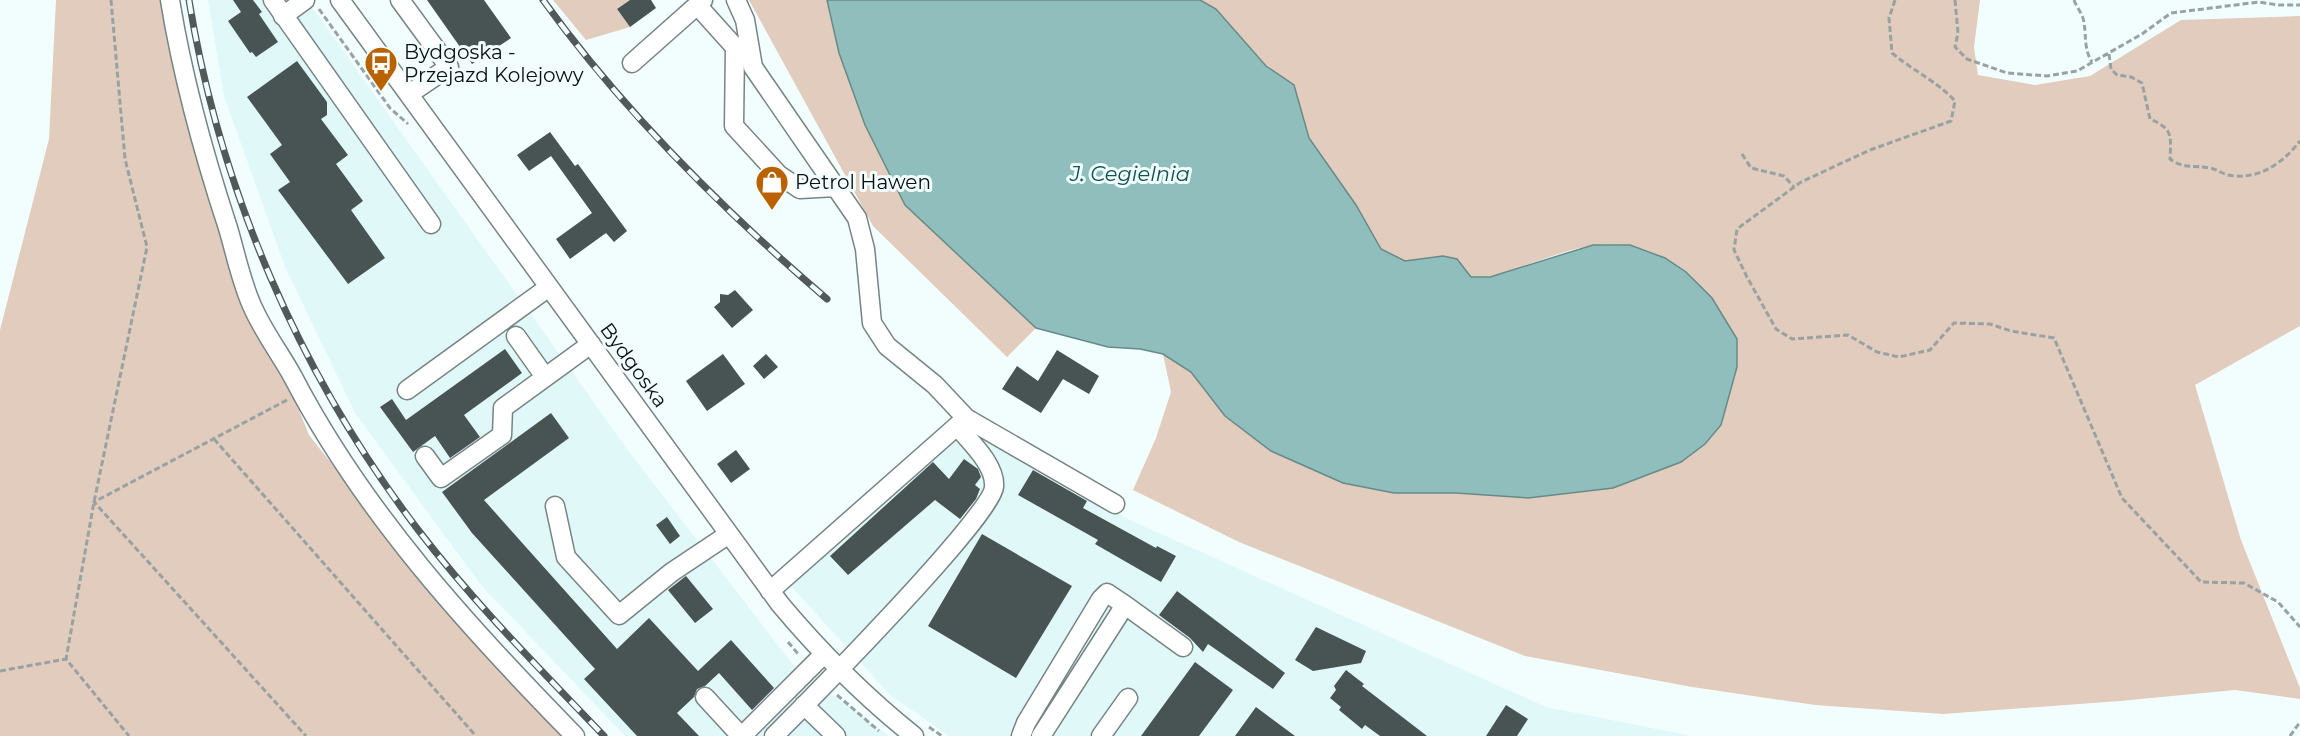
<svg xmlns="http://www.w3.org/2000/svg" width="2300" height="736" font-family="Montserrat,sans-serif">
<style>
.built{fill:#e0f9f8}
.green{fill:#e1ccbd}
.water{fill:#8fbebd;stroke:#678a89;stroke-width:1.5}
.building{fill:#475453}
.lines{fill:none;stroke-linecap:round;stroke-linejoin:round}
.minor-casing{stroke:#778484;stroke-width:21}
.path{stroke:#99a2a2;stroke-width:3;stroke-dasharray:6 3;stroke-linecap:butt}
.minor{stroke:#fff;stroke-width:18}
.rail-casing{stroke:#525959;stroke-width:7}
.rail{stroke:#f2fefe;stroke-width:4.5;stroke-dasharray:14;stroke-linecap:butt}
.labels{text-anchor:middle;stroke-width:6;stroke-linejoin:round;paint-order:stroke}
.poi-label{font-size:20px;fill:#0a0f0f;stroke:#f2fefe;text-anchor:start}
.street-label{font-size:20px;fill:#0a0f0f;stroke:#f2fefe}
.water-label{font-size:21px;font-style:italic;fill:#0e5251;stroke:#f2fefe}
</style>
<rect width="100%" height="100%" fill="#f2fefe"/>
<!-- built -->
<path class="built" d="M208 0H307L627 449 794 666 889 736H625L480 584 355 413 285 267 224 96Z
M965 425 1130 520 1546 707 1692 736H949L890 695 789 584Z"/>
<!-- green -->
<path class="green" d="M56 0H167L192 144 309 435 423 580 570 736H0V330L49 139Z
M553 0H630L617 9 630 27 586 40Z
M749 0H827L839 53 976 273 1036 328 1007 357 873 226Z
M1200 0H1980L1974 47 1978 75 2035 85 2090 76 2181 20 2300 16V326L2195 385 2241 540 2300 688V699L2235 690 2120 701 1943 714 1815 705 1692 687 1525 656 1239 542 1133 490 1156 438 1171 392 1163 354 1191 372 1225 416 1271 451 1343 483 1394 493H1456L1528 498 1613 488 1737 339C1703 284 1665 236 1592 246 1573 248 1553 256 1535 262 1515 268 1494 281 1473 277 1463 275 1451 262 1443 256L1405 261 1381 249 1356 205 1308 138 1294 85 1266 66 1216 9Z"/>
<!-- water -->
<path class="water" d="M827 0H1200L1216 9 1266 66 1294 85 1309 138 1356 205 1381 249 1405 261 1443 256 1457 259 1471 277H1490L1593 245H1630L1665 258 1686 272 1712 298 1737 339V367L1721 425 1705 444 1681 462 1613 488 1528 498 1456 493H1394L1343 483 1271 451 1225 416 1191 372 1163 354 1140 349 1108 347 1036 328 905 205 865 125 839 53Z"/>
<!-- building -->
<path class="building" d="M233 0H253L262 12 259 14 278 42 256 57 252 52 250 53 228 21 241 12Z
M427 0H484L511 38 472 64Z
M630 0H651L656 8 630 27 617 9Z
M297 61 327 102V115L321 119 348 155 336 164 363 201 351 210 385 258 348 284 278 190 290 182 270 154 282 145 247 97Z
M550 132 575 166 578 164 627 231 614 242 606 233 570 259 556 239 592 213 551 156 529 171 517 155Z
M735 290 753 310 732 328 714 307 720 302V294L728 295Z
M505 349 522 373 464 415 480 437 450 458 435 436 413 452 380 407 392 399 406 420Z
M1057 350 1099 376 1089 394 1063 379 1041 413 1002 389 1017 366 1038 381Z
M723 354 745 384 707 411 686 381Z
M766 354 778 367 764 379 753 366Z
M551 413 569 438 484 500 617 649 649 618 698 671 731 640 774 688 752 710 719 673 705 686 697 689 694 697 677 713 699 736H637L584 679 595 669 472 533 442 492Z
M736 450 750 469 731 483 717 464Z
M964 459 978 469 981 477 975 485 980 489 976 499 960 519 935 500 848 575 830 556 933 462 949 479Z
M1033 470 1087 501 1083 508 1156 548 1157 546 1176 556 1161 582 1095 544 1098 540 1018 495Z
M667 517 680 536 670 544 656 525Z
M982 534 1072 586 1016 678 928 626Z
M686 576 713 609 695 623 668 590Z
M1177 591 1285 673 1273 689 1208 644 1203 652 1190 638 1159 615Z
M1316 627 1366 651 1361 663 1313 671 1295 660Z
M1195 662 1233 690 1199 736H1141Z
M1346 670 1364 684 1362 686 1427 736H1380L1365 725 1362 729 1339 710 1341 707 1330 698 1336 690 1334 686Z
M1506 705 1528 719 1517 736H1486Z
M1256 707 1295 736H1235Z"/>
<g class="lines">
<defs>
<path id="minor" d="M170 0C183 80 203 152 228 228 236 255 242 286 254 310 265 334 281 355 293 377 363 512 469 628 575 736
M273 0 431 224
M340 0 780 604C821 653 864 696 914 736
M400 0 449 67 409 94
M736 0 745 20 753 67 857 218 865 249 872 323 887 346 935 385 966 418 770 591
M697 5 742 55
M283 16 305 0
M735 47 734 126 779 175 800 189 836 187
M632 63 703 0
M516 336 545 377
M407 390 549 287
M966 418 1115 504
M425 456 441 478 502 435 503 408 591 344
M555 506 566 557 619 615 672 572 729 534
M705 697 741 736
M804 705 836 736
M742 736 823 655
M774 736C806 704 992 516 994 487 996 465 970 442 957 426
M1021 736 1026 723 1101 599 1107 593 1125 605
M1041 736 1125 605 1183 647
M1101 736 1128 698"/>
</defs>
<!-- minor casing -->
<use href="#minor" class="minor-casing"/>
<!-- path -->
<path class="path" d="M111 0 125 159 147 247 94 502 66 659 129 736
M1895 0 1889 18 1892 53C1912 70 1938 82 1955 101L1951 121 1870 150 1801 182 1737 229 1734 250 1747 277 1776 329 1792 339 1848 335 1877 352 1899 357 1930 350 1954 323 1990 324 2011 331 2054 338 2122 498 2201 582 2244 583 2278 602 2300 627
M1955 0 1958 33 1955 47 1967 59 2007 73 2047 76 2077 71 2142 34 2171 13 2259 2 2278 5H2300
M2074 0C2076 6 2081 12 2083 18 2087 34 2083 48 2092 62
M319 9 390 108 408 124
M2109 54 2111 69 2117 75 2131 77 2142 83 2150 119C2173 129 2171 135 2170 159 2183 169 2194 165 2210 168 2216 169 2221 173 2228 175 2258 181 2283 163 2300 141
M1742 154 1751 168 1784 176 1794 187
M287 400 94 502 306 736
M214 439 476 736
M788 642 799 655
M0 671 66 659
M837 695 879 731
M929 727 942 736
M2290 736 2300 722"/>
<!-- minor -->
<use href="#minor" class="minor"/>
<defs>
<path id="rail" d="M189 0C220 191 301 377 419 531 475 604 540 669 604 736
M543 0C623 111 723 210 827 299"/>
</defs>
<!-- rail casing -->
<use href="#rail" class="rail-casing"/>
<!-- rail -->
<use href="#rail" class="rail"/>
</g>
<!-- icons -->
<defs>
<symbol id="bus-pin" viewBox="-11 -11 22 30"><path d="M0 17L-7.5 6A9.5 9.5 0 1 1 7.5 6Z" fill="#bb6200" stroke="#f2fefe"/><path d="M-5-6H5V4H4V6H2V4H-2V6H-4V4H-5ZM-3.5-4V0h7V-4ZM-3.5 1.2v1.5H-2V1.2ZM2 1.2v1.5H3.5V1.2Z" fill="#fff"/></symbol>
<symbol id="shop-pin" viewBox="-11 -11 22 30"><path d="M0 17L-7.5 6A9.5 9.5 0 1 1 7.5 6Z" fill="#bb6200" stroke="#f2fefe"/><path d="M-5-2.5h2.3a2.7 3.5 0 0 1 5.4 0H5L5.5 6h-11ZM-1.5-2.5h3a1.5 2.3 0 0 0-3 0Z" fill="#fff"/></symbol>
</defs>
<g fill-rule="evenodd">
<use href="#bus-pin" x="362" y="44" width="38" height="52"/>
<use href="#shop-pin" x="753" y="163" width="38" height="52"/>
</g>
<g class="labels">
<!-- poi labels -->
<g class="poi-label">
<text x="404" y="59">Bydgoska -<tspan x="404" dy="23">Przejazd Kolejowy</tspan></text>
<text x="795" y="189">Petrol Hawen</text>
</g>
<!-- street labels -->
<g class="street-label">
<text transform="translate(634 365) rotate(54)" y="7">Bydgoska</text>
</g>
<!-- water labels -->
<g class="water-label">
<text x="1130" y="181">J. Cegielnia</text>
</g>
</g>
</svg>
